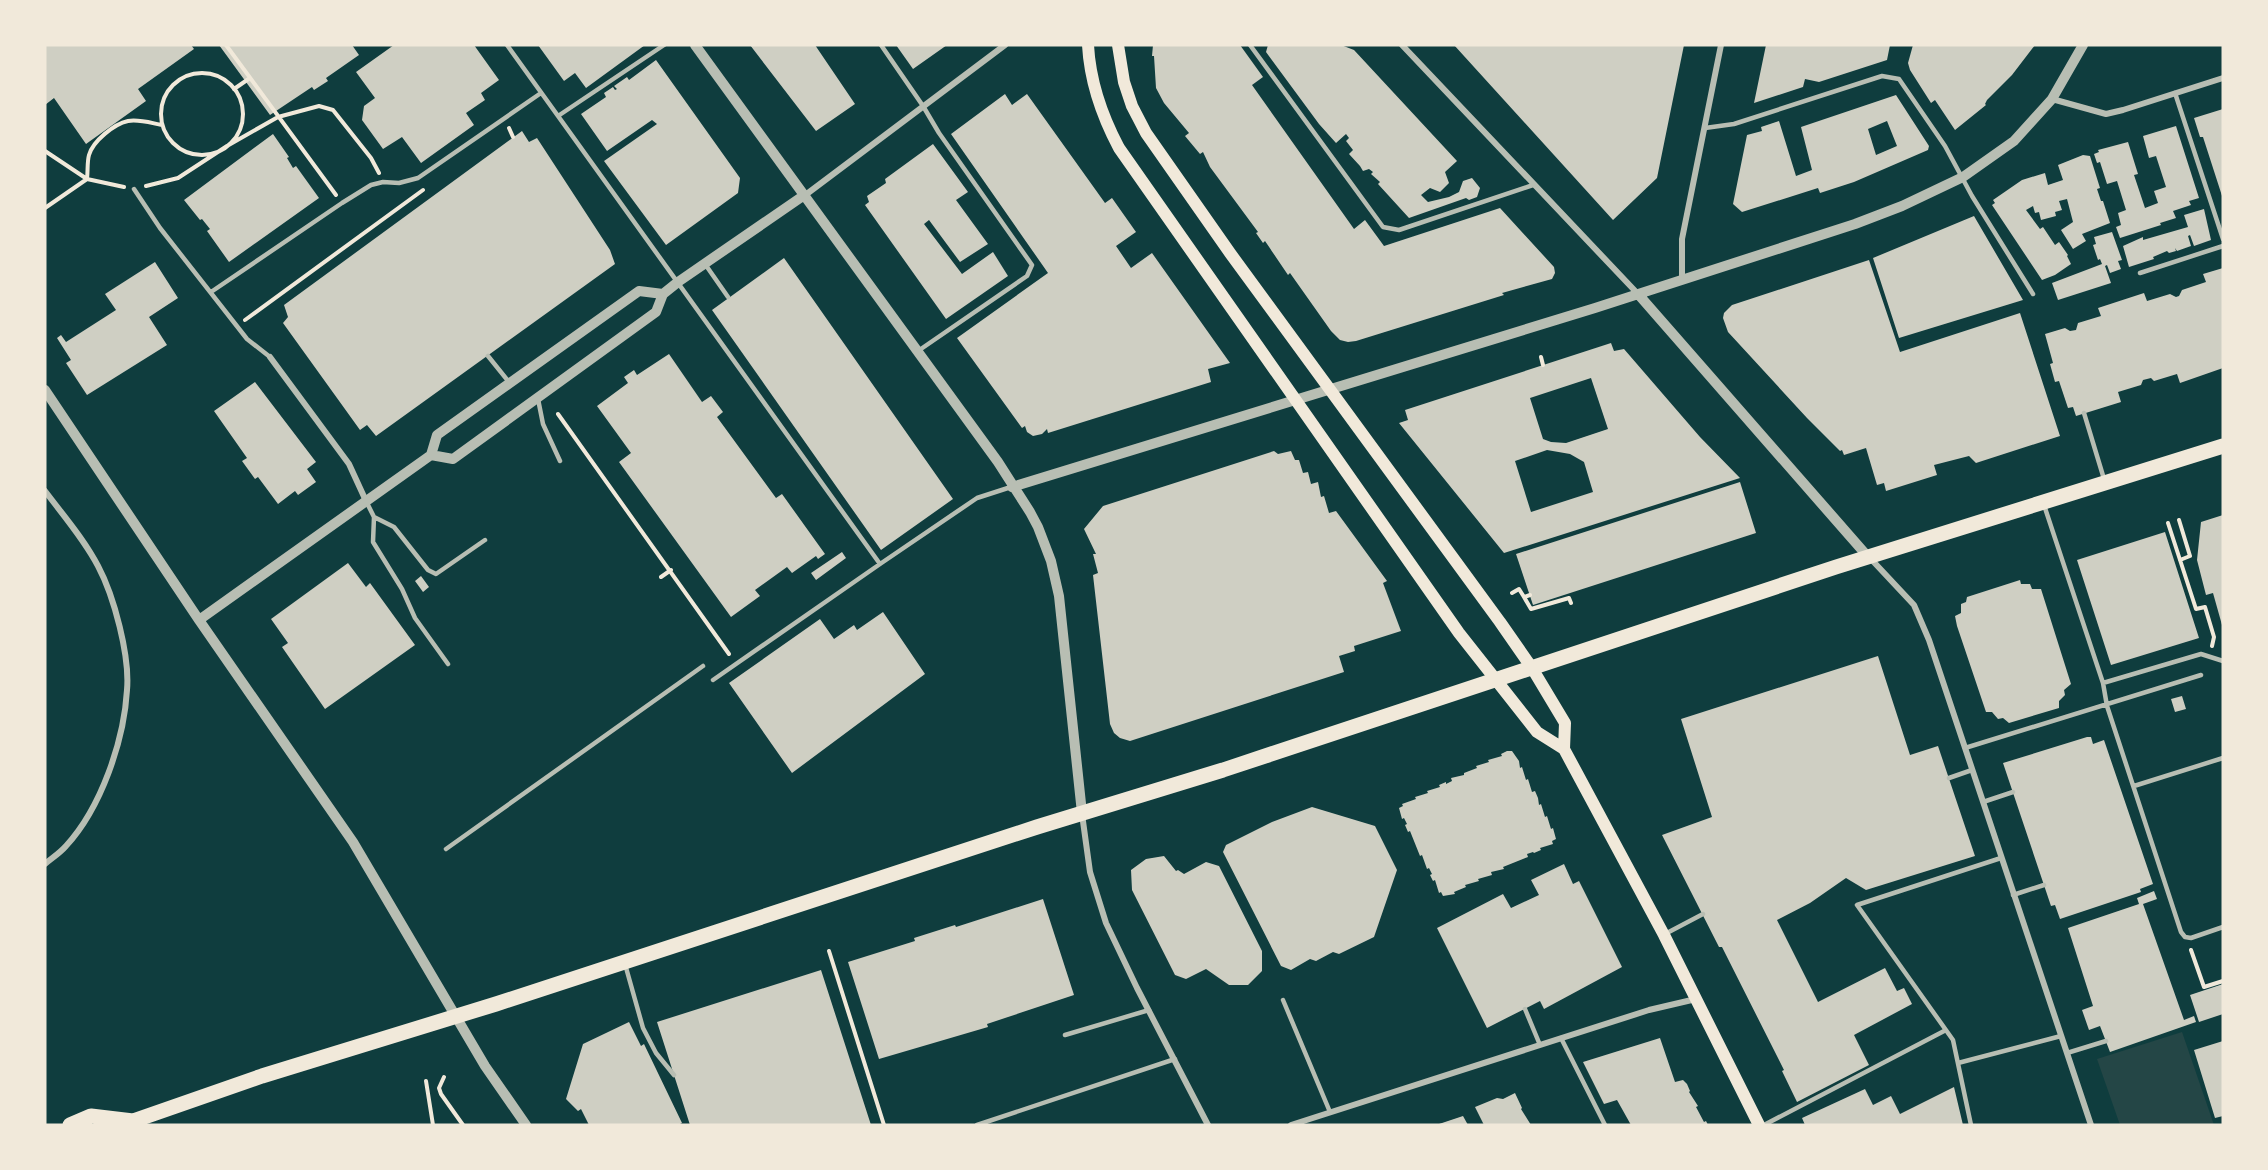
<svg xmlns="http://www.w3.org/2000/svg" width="2268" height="1170" font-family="Roboto,sans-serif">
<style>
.green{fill:#244646}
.building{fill:#cfcfc3;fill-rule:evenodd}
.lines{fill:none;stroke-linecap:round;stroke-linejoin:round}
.path{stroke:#f1e9da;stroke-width:4}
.service{stroke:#b8beb3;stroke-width:4.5}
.minor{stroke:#b8beb3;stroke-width:6}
.tertiary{stroke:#b8beb3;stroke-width:10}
.secondary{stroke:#f1e9da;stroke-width:12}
.primary{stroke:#f1e9da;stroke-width:15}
</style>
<rect width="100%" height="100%" fill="#0f3d3e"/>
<!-- green -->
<path class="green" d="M2182 1032 2214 1125H2120L2097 1059Z"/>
<!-- building -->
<path class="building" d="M45 45H191L194 49 138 89 146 101 86 144 54 98 45 105Z
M219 45H352L359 55 326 78 328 81 314 90 312 87 270 115Z
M394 45H474L499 80 481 93 485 100 466 113 474 125 421 163 402 137 383 149 362 120 364 106 375 98 356 72Z
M538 45H645L586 88 575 73 564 81Z
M750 45H815L855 104 816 131Z
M896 45H947L913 69Z
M1153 45H1240L1263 77 1252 85 1354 229 1365 220 1384 246 1500 208 1554 267 1555 273 1552 279 1502 293 1504 295 1356 341 1348 342 1340 340 1331 331 1290 273 1288 275 1265 241 1263 243 1256 233 1258 232 1210 167 1203 152 1200 154 1185 136 1189 133 1164 103 1156 88 1154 56H1152Z
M1268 45H1341L1354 50 1457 161 1445 172 1449 183 1440 192 1430 188 1421 195 1428 202 1449 197 1459 192 1463 181 1472 178 1480 188 1477 197 1469 200 1466 198 1409 218 1378 184 1380 182 1371 174 1373 172 1369 169 1363 171 1360 166 1349 154 1353 150 1346 141 1349 138 1346 134 1336 143 1319 124 1266 52Z
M1454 45H1684L1657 178 1613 220Z
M1766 45H1890L1887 60 1819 82 1805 79 1803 87 1754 103Z
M1913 45H2035L2012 75 1987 100 1985 104 1986 105 1955 130 1935 100 1931 103 1910 70 1908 63Z
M656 60 740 178 738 193 666 245 604 161 657 124 652 120 607 151 581 114 606 97 604 93 613 87 615 90 617 89 614 86 627 77 629 80Z
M1005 94 1012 105 1027 94 1105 203 1112 198 1136 232 1116 246 1131 268 1152 253 1230 363 1208 369 1211 382 1048 433 1047 429 1042 434 1033 436 1027 432 1025 426 1022 428 957 338 1048 273 951 134Z
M1896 95 1929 146 1928 150 1854 182 1820 193 1818 188 1742 212 1733 204 1747 135 1762 131 1761 127 1779 121 1796 176 1812 170 1801 127ZM1887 121 1897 146 1876 155 1868 129Z
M2223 109V199L2203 137H2200L2194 118Z
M2176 126 2199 198 2189 201 2191 205 2173 211 2176 218 2160 223 2161 225 2120 238 2116 227 2121 225 2118 213 2126 210 2117 181 2107 184 2100 162 2097 163 2094 154 2099 152 2098 150 2128 142 2138 174 2134 175 2145 208 2158 203 2154 191 2166 187 2156 156 2149 158 2143 136Z
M522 131 529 142 537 138 610 250 615 264 376 436 367 425 360 430 283 323 288 317 284 305Z
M273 134 289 157 287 158 293 168 296 166 319 198 229 262 207 231 210 229 202 219 200 220 184 200Z
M933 144 968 192 956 200 988 244 960 262 929 220 924 224 962 274 993 252 1008 276 946 319 865 205 869 202 867 196 886 183 885 179Z
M2083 155 2090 156 2100 188 2097 189 2101 201H2103L2110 223 2082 234 2086 241 2073 249 2061 230 2073 222 2067 199 2059 201 2062 210 2055 212 2056 216 2041 220 2039 212 2035 213 2033 206 2026 210 2040 229 2043 227 2055 245 2059 242 2068 255 2067 256 2071 264 2055 275 2042 280 1992 205 1995 203 1993 200 2022 180 2045 173 2048 185 2063 180 2058 165Z
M2204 209 2211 240 2194 246 2190 235 2188 236 2191 246 2177 251 2175 248 2176 251 2169 253 2167 251 2153 257 2154 259 2129 267 2123 246 2143 237V240L2188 227 2184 215Z
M1974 216 2023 300 1899 338 1873 258Z
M2112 232 2122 260 2118 261 2121 269 2110 273 2107 265 2105 266 2111 283 2058 300 2052 283 2102 264 2100 259 2098 260 2093 245 2096 244 2094 237Z
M784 258 953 499 881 550 712 310Z
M1869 260 1900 352 2020 313 2060 436 1976 463 1969 456 1934 465 1937 475 1886 491 1884 483 1877 485 1866 448 1844 455 1842 450 1840 451 1807 418 1728 332 1723 318 1724 313 1732 305Z
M155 262 178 298 149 317 167 345 87 395 66 363 71 360 57 338 61 335 66 342 116 310 105 294Z
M2223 268V368L2180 383 2177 374 2154 381 2151 378 2143 380 2141 385 2118 392 2121 402 2076 416 2073 407 2068 408 2059 381 2055 382 2050 364 2053 363 2045 334 2065 328 2070 331 2076 330 2078 323 2101 316 2098 308 2144 293 2147 301 2170 294 2176 297 2179 296 2182 290 2206 282 2203 274Z
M1611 343 1614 351 1624 349 1700 437 1740 478 1504 553 1399 423 1408 420 1405 410ZM1591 378 1608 429 1566 443 1551 442 1543 439 1530 398ZM1547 450 1570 454 1584 462 1593 492 1531 512 1515 461Z
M669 354 702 402 711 396 723 412 717 417 776 498 782 494 825 554 818 559 816 556 792 573 787 567 755 590 760 596 731 617 619 462 631 453 597 406 628 383 624 377 634 370 637 375Z
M255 382 316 462 307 469 316 482 298 495 295 491 278 504 258 477 255 479 242 461 247 458 214 411Z
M1274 451 1278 454 1291 451 1295 460H1299L1303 473 1308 472 1311 484 1318 482 1321 497 1324 496 1329 513 1336 511 1387 581 1383 583 1401 631 1354 646 1355 651 1339 656 1344 672 1130 741 1120 738 1114 733 1110 724 1093 575 1098 573 1093 554H1096L1084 529 1103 506Z
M1740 482 1756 533 1533 605 1516 554Z
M2223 515V625H2222L2213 593 2206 595 2197 560 2201 522Z
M2165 532 2199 638 2111 665 2077 560Z
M842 552 846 558 816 580 811 573Z
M348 563 366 587 370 583 415 645 325 709 282 647 288 643 271 619Z
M421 576 429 587 423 592 415 581Z
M2020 580 2021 584H2030L2032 589H2041L2071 684 2064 690 2065 695 2059 701V708L2009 723 2003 718 1998 719 1992 712H1986L1957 626 1955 616 1961 613V604L1966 602 1967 597Z
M883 612 925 674 792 773 729 683 820 619 834 639 854 625 857 630Z
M1878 656 1910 755 1938 746 1975 856 1866 890 1846 878 1810 903 1777 920 1818 1002 1885 968 1897 991 1904 988 1912 1004 1854 1035 1869 1065 1797 1102 1782 1071 1784 1070 1722 947H1719L1662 835 1712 817 1681 719Z
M2182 696 2186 709 2175 712 2171 699Z
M2087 737H2091L2093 744 2104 740 2153 884 2140 889 2141 892 2060 919 2055 905 2051 906 2003 763Z
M1507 751H1512L1519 761 1520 768 1522 767 1526 780 1528 779 1532 792 1535 791 1538 798 1539 805 1541 804 1545 817 1547 816 1551 829 1553 828 1556 839 1552 841 1553 844 1540 848 1541 850 1534 853 1533 852 1527 854 1528 857 1503 867 1504 869 1491 872 1492 875 1478 879 1479 881 1465 885 1466 887 1454 892 1455 894 1443 896 1441 892 1439 893 1435 880 1433 881 1430 875 1432 874 1429 868 1427 869 1422 855 1420 856 1410 831 1408 832 1405 825 1407 824 1404 818 1402 819 1399 808 1403 806 1402 804 1416 799 1415 797 1428 793 1427 791 1440 787 1439 785 1446 782V784L1452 781 1451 778 1464 775V773L1477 768 1476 766 1489 762 1488 760 1502 756 1501 754Z
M1312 807 1375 826 1397 870 1374 937 1339 954 1333 952 1316 961 1310 959 1291 970 1281 966 1223 852 1226 845 1272 822Z
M1164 856 1176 871 1178 870 1184 874 1206 862 1219 866 1262 951V971L1248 985H1229L1206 969 1186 979 1175 975 1132 890 1131 870 1146 859Z
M1564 864 1573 884 1579 881 1622 967 1544 1009 1540 1001 1487 1028 1437 928 1503 894 1511 908 1539 895 1531 880Z
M2154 891 2157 899 2143 904 2184 1020 2194 1016 2196 1022 2110 1052 2100 1026 2089 1030 2082 1010 2093 1006 2068 928 2139 904 2137 898Z
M1043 899 1074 995 987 1024 988 1027 879 1059 848 962 915 941 914 938 955 925 956 927Z
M821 970 871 1125H690L657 1022Z
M2223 984V1014L2199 1022 2190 995Z
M629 1022 641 1046 644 1044 682 1123 678 1125H589L581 1109 578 1111 566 1099 583 1044Z
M1660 1038 1675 1082 1683 1080 1687 1084 1690 1091 1689 1092 1698 1106 1696 1107 1704 1122 1706 1121 1708 1125H1631L1617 1100 1604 1104 1583 1062Z
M2223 1041V1116L2215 1118 2194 1050Z
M1954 1087 1963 1125H1805L1802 1118 1865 1089 1873 1105 1891 1096 1900 1114Z
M1515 1093 1522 1108 1521 1109 1531 1125H1484L1475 1107 1497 1098 1503 1099Z
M1463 1116 1468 1125H1436Z"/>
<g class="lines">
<!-- path -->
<path class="path" d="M226 45 336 195
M161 114a41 41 0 1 1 82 0a41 41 0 1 1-82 0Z
M234 89 250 78
M509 128 513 137
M45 151 87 179C88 171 87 162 89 155 93 141 114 124 128 121 139 119 151 123 162 125
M146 186 178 178 227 146 278 117 319 106 333 110 371 158 379 173
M45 208 87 179 124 187
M245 320 423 190
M1541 357 1543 365
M558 414 729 654
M2179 520 2190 556 2180 560
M2168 523 2196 609 2205 607 2214 637 2212 646
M661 577 671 570
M1512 593 1519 589 1524 597
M1530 595 1524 597 1531 609 1569 598 1571 603
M2191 950 2204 987 2223 981
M829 951 884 1125
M444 1077 439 1088 441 1094 463 1125
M426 1081 433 1125"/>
<!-- service -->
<path class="service" d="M507 45 880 564 977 498 1011 487
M881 45 923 106 939 133 1032 265 1027 276 918 351
M1250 45 1383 227 1399 230 1533 185
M2175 93 2223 239
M558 116 664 45
M1705 128 1734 124 1882 76 1899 79 1945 146 1972 196 2033 294
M134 189 160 228 247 339 270 357
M705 264 728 297
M2140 273 2223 246
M211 292 342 203 371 185 383 182 399 183 418 178 541 93
M488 356 509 382
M538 399 543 424 560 461
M2084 413 2104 479
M366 501 374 517 373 542 402 589 415 618 448 664
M2044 505 2103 683 2201 654 2223 661
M374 517 394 527 428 570 436 574 485 540
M713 680 880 564
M2103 683 2107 706 2181 932 2185 937 2191 938 2223 927
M1965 748 2201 675
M1949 778 1972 770
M2134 786 2223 758
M1983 802 2013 792
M446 849 703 666
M2013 895 2044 885
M1665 934 1703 914
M625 964 643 1028 656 1053 674 1075
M1283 1000 1330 1112
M1525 1009 1540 1045
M1065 1035 1149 1010
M1561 1038 1605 1125
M2067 1053 2106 1041
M1958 1063 2061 1036
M977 1125 1175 1059
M1764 1125 1946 1030
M1971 1125 1953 1040 1857 905 2001 858"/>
<!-- minor -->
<path class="minor" d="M1402 45 1638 294
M2052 99 2106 114 2123 110 2223 78
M804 196 1005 45
M1682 279V239L1721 45
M270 357 349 464 366 501
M45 491C63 515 84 539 98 566 114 596 130 656 127 690 124 741 101 808 66 846 60 853 52 858 45 864
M1870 558 1914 605 1929 640 2091 1125
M1082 814 1090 872 1106 923 1137 988 1208 1125
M1291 1125 1649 1010 1696 999"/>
<!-- tertiary -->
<path class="tertiary" d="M695 45 998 462 1030 512 1038 527 1051 561 1059 596 1082 813
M1638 294 1869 558
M45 390 199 620 353 842 485 1066 526 1125
M431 455 453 459 656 312 663 294 678 282 803 196
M1012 487 1595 308 1855 224 1902 206 1963 177 2014 141 2052 99 2083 45
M199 620 431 455 437 435 639 291 663 294"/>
<!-- secondary -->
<path class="secondary" d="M1088 45C1090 82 1102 116 1119 148L1459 633 1537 732 1564 749
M1118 45 1124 82 1132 106 1146 133 1230 253 1500 622 1532 668 1565 723 1564 749 1664 935 1759 1125"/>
<!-- primary -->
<path class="primary" d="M70 1125 91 1116 133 1121 262 1076 496 1004 1037 827 1223 770 1836 567 2223 446"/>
</g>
<!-- border -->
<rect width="2268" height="1170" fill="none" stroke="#f1e9da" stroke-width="93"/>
</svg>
